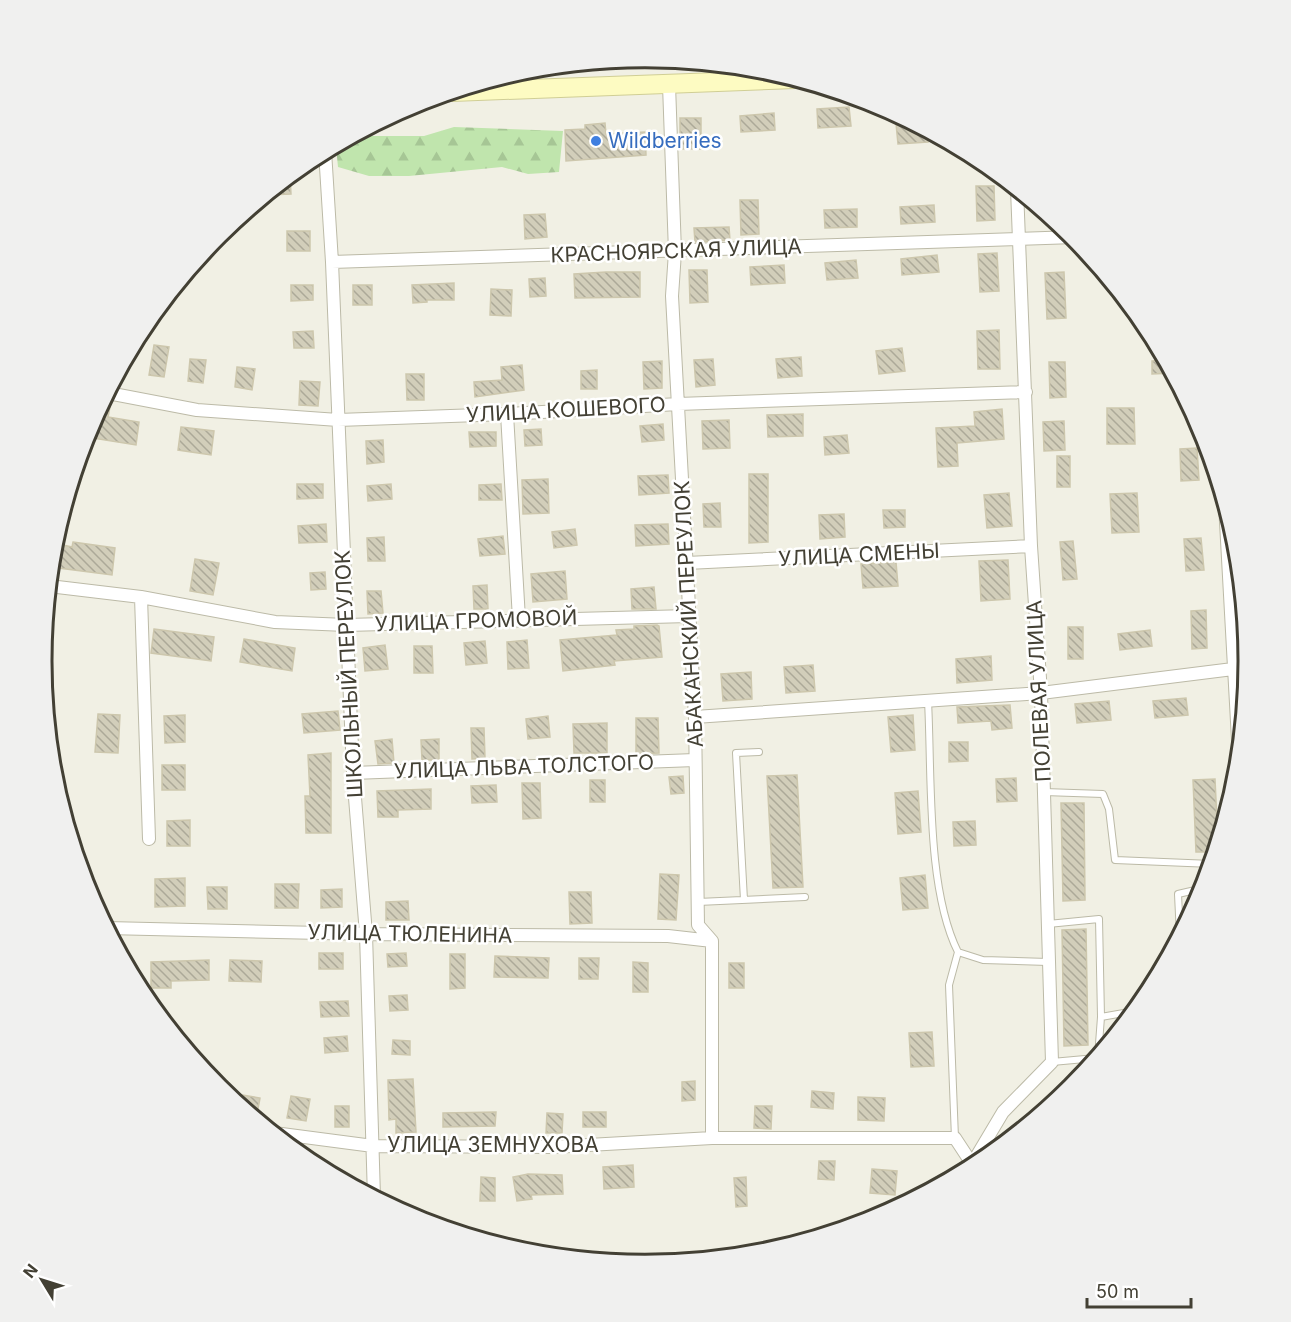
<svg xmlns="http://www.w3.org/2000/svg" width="1291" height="1322" font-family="Inter,sans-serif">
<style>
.forest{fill:url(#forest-firs)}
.building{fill:url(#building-back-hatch);stroke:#cdc7ad;stroke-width:1.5}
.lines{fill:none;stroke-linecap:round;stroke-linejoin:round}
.lane-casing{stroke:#bcbaa7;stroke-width:8}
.street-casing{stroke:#bcbaa7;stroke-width:14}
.secondary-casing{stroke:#d0ce95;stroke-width:20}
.lane{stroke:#fff;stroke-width:6}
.street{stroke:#fff;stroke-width:12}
.secondary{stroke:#fdfbc2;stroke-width:18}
.shop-dot{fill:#3f7fe0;stroke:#fff;stroke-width:2}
.labels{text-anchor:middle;stroke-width:5;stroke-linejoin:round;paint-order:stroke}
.shop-label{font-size:21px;fill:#366cbe;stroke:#fff;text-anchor:start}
.street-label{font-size:21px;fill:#434034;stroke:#fff}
.rim{fill:none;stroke:#434034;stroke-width:3}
</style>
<defs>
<pattern id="forest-firs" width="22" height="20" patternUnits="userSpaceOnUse" patternTransform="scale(1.5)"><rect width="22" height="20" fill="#c0e5ad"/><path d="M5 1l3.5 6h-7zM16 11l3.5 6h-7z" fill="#a6c695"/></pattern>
<pattern id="building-back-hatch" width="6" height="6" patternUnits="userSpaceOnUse" patternTransform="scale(1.5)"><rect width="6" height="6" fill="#d2ceba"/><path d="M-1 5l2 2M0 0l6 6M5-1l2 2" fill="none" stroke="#aca998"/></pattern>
</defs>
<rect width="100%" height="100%" fill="#f1f0e4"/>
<!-- forest -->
<path class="forest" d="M454 127 563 131 559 172 528 174 502 167 409 176H369L338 167 336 147 354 136H424Z"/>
<!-- building -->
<path class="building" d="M849 107 851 126 818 128 817 109Z
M774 113 775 130 741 132 740 116Z
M895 113 927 131 928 142 898 144Z
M680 118H701V149H680Z
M605 123 606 134 645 132 646 155 566 161 565 130 585 129V125Z
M290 176 291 194 267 195 278 185Z
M976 186H994L995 220 977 221Z
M740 200H758L759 234 741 235Z
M934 205 935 222 901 224 900 207Z
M857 209V227L825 228 824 210Z
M545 214 547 237 525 239 524 215Z
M729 227 730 240 695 242 694 228Z
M287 231H310V251H287Z
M997 253 999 291 980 292 978 254Z
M937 255 939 272 902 275 901 259Z
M856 260 858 278 827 280 825 263Z
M784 265 785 283 751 285 750 267Z
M689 270H707L708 302 690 303Z
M606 272H640V297L575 298 574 274Z
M1064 272 1066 318 1047 319 1045 273Z
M545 278 546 296 530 297 529 279Z
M454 283V300H427V302L413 303 412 285Z
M291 285H313V300L291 301Z
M353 285H372V305H353Z
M491 289 512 290 511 316 490 315Z
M999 330 1000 369H978L977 331Z
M313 331 314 348H294L293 332Z
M154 345 169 347 164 377 149 375Z
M902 348 905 371 879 374 876 351Z
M801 357 802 376 778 378 776 359Z
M190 359 206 360 203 383 188 381Z
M713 359 715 385 696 387 694 360Z
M1166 360 1173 373 1152 374V361Z
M662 361V388L644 389 643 362Z
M1049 362H1065L1066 397 1050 398Z
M522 365 524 390 475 397 474 382 502 380 501 367Z
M237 367 255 369 252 390 235 387Z
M597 370V389H581V371Z
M406 374H424V400H407Z
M300 381 320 382 318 406 299 405Z
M101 406 110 407 108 417 139 422 136 445 86 437Z
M1107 408H1134L1135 444H1107Z
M1002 409 1004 439 957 443 958 466 938 467 936 428 975 426 974 412Z
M803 414V436L768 437 767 415Z
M729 420 730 448 703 449 702 421Z
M1064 421 1065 450 1044 451 1043 422Z
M663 424 664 440 642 442 640 426Z
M181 427 214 431 211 455 178 450Z
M541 429 542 445 525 446 524 430Z
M469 432H496V446L470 447Z
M847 435 849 453 825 455 824 437Z
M383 440 384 462 367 464 366 441Z
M1197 448 1199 480 1181 481 1180 449Z
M1057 456H1070V487H1057Z
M749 474H768V542L749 543Z
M668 475 669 493 639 495 638 476Z
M548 479 549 513 523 514 522 480Z
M297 484H323V498L297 499Z
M391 484 392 499 368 501 367 486Z
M501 484 502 500H479V485Z
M1009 493 1012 526 987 528 984 495Z
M1137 493 1139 532 1112 533 1110 494Z
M720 503 721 527H704L703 504Z
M883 510H905V527L884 528Z
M844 514 845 537 820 539 819 515Z
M326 524 327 542 299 543 298 526Z
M668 524 669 544 636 546 635 525Z
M575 529 577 545 554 548 552 532Z
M503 536 505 554 480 556 478 539Z
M384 537 385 561H368L367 538Z
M1201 538 1204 570 1186 571 1184 539Z
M1073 541 1077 579 1063 580 1060 542Z
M73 542 115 548 112 575 51 567 54 543 72 547Z
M195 559 219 563 213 595 190 591Z
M1008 560 1010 599 981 601 979 561Z
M896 562 898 586 863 588 861 564Z
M565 571 567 599 533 602 531 574Z
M325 572 326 589 311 590 310 573Z
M487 585 488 609H474L473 586Z
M654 587 656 609H632L631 589Z
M367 591H381L383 613 368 614Z
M1206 610 1207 648 1192 649 1191 611Z
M657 625 659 626 662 657 614 661 615 665 563 671 560 640 617 635 616 630 634 629V626Z
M1068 627H1083V659H1068Z
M154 629 214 637 211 661 151 653Z
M1150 630 1152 646 1120 650 1118 634Z
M244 639 295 648 292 671 240 662Z
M527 640 529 668 508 669 507 642Z
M485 641 487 663 466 665 464 643Z
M385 645 388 669 365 671 363 648Z
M414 646H432L433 673H414Z
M991 656 992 680 957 683 956 659Z
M813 665 815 691 786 693 784 667Z
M751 672 752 699 723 701 721 674Z
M1186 698 1188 715 1155 718 1153 701Z
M1109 701 1111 720 1077 723 1075 704Z
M1010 705 1012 728 992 730 991 721 958 723 957 707Z
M338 711 340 730 304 733 302 714Z
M98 714 120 715 118 753 95 752Z
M185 715V742L165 743 164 716Z
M913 715 915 750 891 752 888 717Z
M548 716 550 737 528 739 526 719Z
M636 718H658L659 753 636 754Z
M607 723V753H574L573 724Z
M471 728H484L485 758 472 759Z
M392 739 394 763 378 764 375 741Z
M439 739V760H422L421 740Z
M949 742H968V761L949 762Z
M331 753V833H306L305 796H310L308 755Z
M162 765H185V790H162Z
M797 775 803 887 773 888 767 776Z
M683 776 684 793 671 794 669 777Z
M1016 778 1017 801 997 802 996 779Z
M1215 779 1218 842 1215 852H1196L1193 780Z
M590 780H605V802H590Z
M522 783H540L541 818 523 819Z
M496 785 497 802 472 803 471 786Z
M431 789V809L398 810V817H378L377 791Z
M918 791 921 832 898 834 895 793Z
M1061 803H1084L1085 900 1063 901Z
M190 820V846H167V821Z
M975 821 976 845 954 846 953 822Z
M660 874 679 875 676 920 658 919Z
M925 875 928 908 903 910 900 878Z
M185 878V906L155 907V879Z
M275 884H299L298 908H275Z
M207 887H227V909H208Z
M342 889V907L321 908V890Z
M569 892H591L592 923 570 924Z
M408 901 409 920H386V902Z
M1086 929 1088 1045 1064 1046 1062 930Z
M319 953H343V969H319Z
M406 953 407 966 388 967 387 954Z
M450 954H465V988L450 989Z
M495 956 549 958 548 978 494 977Z
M579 958H599L598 979H579Z
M209 960V980L171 981V988H151V962Z
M230 960 262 961 261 982 229 981Z
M633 962 648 963V992H633Z
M729 963H744V988H729Z
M407 995 408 1010 390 1011 389 996Z
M348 1001 349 1016 321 1017 320 1002Z
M932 1032 934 1066 911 1067 909 1033Z
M347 1036 348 1051 325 1053 324 1038Z
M393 1040 410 1041V1055L392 1054Z
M413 1079 416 1132 396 1133V1119L389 1120 388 1080Z
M695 1081V1100L682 1101V1082Z
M812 1091 834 1093 833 1109 811 1107Z
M224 1092 260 1098 257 1114 249 1112Z
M291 1096 310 1099 306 1121 287 1118Z
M858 1097 885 1098 884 1121 858 1120Z
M335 1106H349V1127H335Z
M755 1106H772L771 1129 754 1128Z
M496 1112 495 1126 443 1127V1113Z
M583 1112H606V1127H583Z
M547 1113 563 1114 562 1133H546Z
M819 1161H835L834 1180 818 1179Z
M633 1165 634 1187 604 1189 603 1167Z
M872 1169 897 1171 895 1195 870 1193Z
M528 1174 562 1175 563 1194 531 1195 532 1199 517 1201 513 1177Z
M481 1177 495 1178V1201H480Z
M746 1177 747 1206 736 1207 734 1178Z"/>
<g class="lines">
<defs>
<path id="lane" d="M928 701C932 774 926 888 958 952L983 960 1048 962
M1044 792 1103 794 1109 809 1115 860 1212 864
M744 900 736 753 759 752
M698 902 805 897
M1048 924 1099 919 1101 1017
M1180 936 1178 894 1204 888
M1098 1057 1101 1017 1135 1011
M1052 1062 1096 1058
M955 1138 949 985 958 952"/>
<path id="street" d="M669 85 675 252 672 296 695 717 698 925 712 941V1138
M325 151 332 262 353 773 366 934 374 1197
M332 262 1075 237
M108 393 197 410 338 420 507 414 678 404 1026 392
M507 414 519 619
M1225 504 1239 758
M687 563 1031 546
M49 586 141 597 275 622 346 625 689 616
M141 597 149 839
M695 717 1041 693 1233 669
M353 773 695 760
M107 928 366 934 668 936 712 941
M274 1133 373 1146 553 1147 712 1138H955L974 1167
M972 1164 1003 1112 1052 1062 1041 693 1031 546 1017 189"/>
<path id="secondary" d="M452 92 795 79"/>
</defs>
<!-- lane casing -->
<use href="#lane" class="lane-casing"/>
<!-- street casing -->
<use href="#street" class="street-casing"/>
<!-- secondary casing -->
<use href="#secondary" class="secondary-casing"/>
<!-- lane -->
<use href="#lane" class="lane"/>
<!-- street -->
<use href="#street" class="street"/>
<!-- secondary -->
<use href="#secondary" class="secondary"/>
</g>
<!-- markers -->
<circle class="shop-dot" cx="596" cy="141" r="6"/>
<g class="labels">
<!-- shop labels -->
<g class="shop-label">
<text x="608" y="148">Wildberries</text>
</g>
<!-- street labels -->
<g class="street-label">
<text transform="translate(676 251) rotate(-2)" y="7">КРАСНОЯРСКАЯ УЛИЦА</text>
<text transform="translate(566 410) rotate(-3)" y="7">УЛИЦА КОШЕВОГО</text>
<text transform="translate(859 555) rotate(-3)" y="7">УЛИЦА СМЕНЫ</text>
<text transform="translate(689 614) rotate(-93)" y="7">АБАКАНСКИЙ ПЕРЕУЛОК</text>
<text transform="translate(476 621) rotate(-2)" y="7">УЛИЦА ГРОМОВОЙ</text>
<text transform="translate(349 674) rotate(-93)" y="7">ШКОЛЬНЫЙ ПЕРЕУЛОК</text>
<text transform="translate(1039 691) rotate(-93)" y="7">ПОЛЕВАЯ УЛИЦА</text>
<text transform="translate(524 767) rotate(-2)" y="7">УЛИЦА ЛЬВА ТОЛСТОГО</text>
<text transform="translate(410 934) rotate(1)" y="7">УЛИЦА ТЮЛЕНИНА</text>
<text x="493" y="1152">УЛИЦА ЗЕМНУХОВА</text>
</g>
</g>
<!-- crop -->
<path d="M0 0H1291V1322H0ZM52 661a593 593 0 1 1 1186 0a593 593 0 1 1-1186 0Z" fill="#f0f0ef" fill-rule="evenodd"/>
<path class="rim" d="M52 661a593 593 0 1 1 1186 0a593 593 0 1 1-1186 0Z"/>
<!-- north arrow -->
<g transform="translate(42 1280) rotate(308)" stroke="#ffffff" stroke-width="4.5" paint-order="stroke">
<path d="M0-4.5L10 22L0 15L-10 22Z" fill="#434034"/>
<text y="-9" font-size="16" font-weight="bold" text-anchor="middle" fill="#434034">N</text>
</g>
<!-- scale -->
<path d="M1087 1298v9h104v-9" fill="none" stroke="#434034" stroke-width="3"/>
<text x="1096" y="1298" font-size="18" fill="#434034" stroke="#ffffff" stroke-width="4.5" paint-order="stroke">50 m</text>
</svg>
